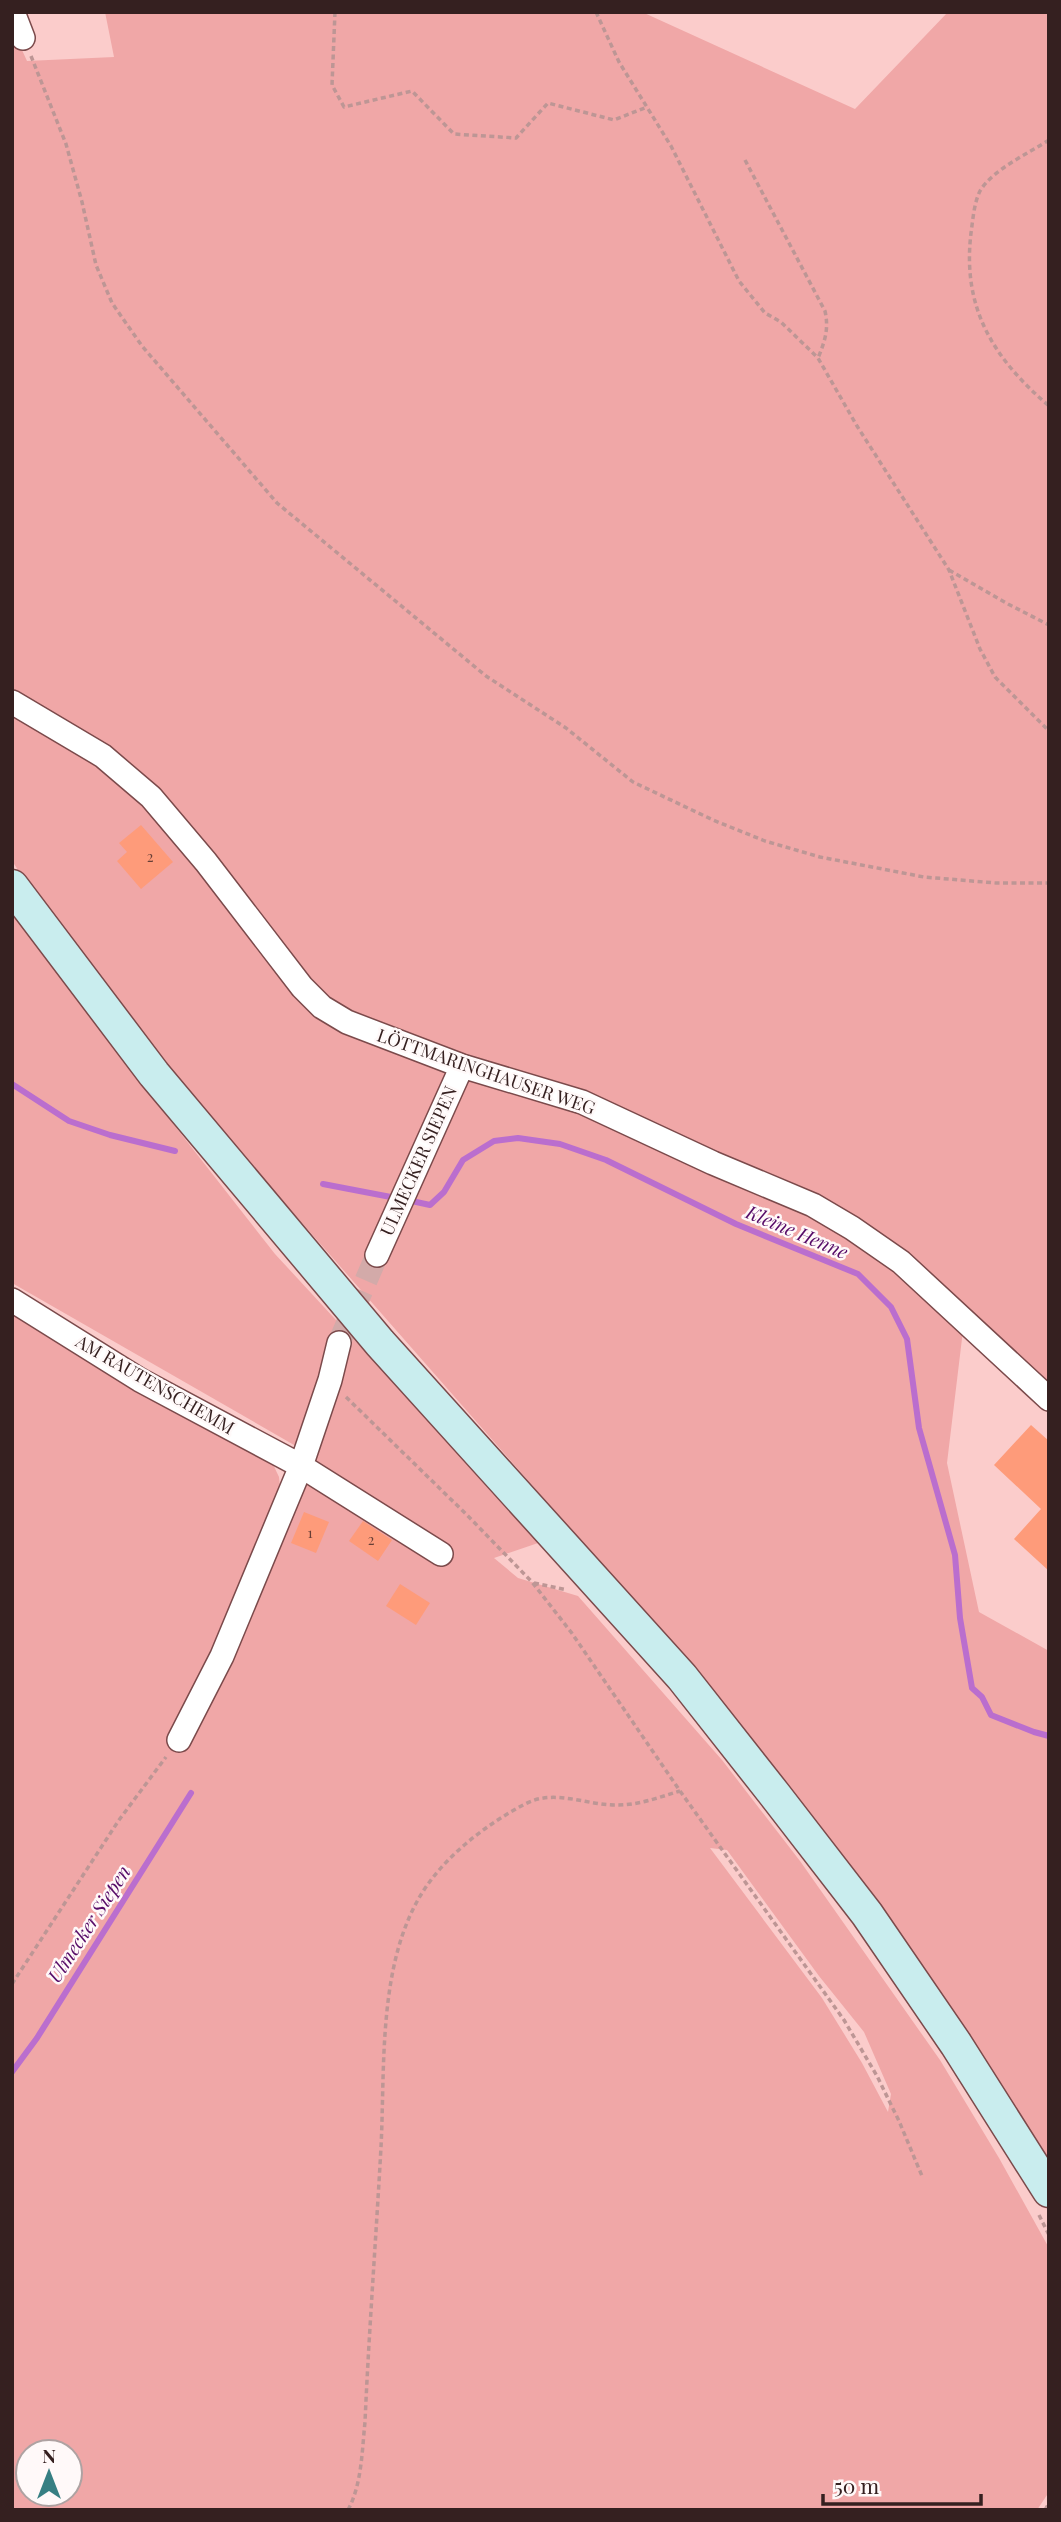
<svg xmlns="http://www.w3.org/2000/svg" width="1061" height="2522" font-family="'Playfair Display',serif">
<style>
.green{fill:#f0a7a7;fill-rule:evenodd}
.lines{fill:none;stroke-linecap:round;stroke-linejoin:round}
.stream{stroke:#ba6ece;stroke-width:6}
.building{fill:#fe9b7a}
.street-tunnel{stroke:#d3aaa9;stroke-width:23;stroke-dasharray:23 11;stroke-linecap:butt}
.street-casing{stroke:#7b4a4b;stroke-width:26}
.secondary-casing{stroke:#7b4a4b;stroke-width:35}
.path{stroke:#bd9695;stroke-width:3.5;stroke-dasharray:5 3.5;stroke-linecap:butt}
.street{stroke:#fff;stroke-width:23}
.secondary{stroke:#c9edee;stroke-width:32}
.labels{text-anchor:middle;stroke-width:5;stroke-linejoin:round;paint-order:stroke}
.number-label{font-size:14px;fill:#673f36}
.street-label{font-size:18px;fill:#352020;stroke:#fff9f9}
.water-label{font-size:19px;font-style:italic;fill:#570c68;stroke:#fff9f9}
</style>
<rect width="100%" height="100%" fill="#fbcccb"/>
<!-- green -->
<path class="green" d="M105 12H642L855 109 948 12H1049V1399L964 1322 947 1463 979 1612 1049 1651V2164L749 1741 581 1541 181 1085 51 919 12 861V28L27 61 114 57Z
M12 912 153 1098 275 1254 541 1542 494 1558 518 1578 578 1596 722 1760 800 1861 940 2060 999 2158 1049 2248V2492L1037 2510H12V1308L271 1460 279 1477 281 1497 315 1457 12 1283ZM710 1848 727 1850 819 1976 864 2032 891 2094 888 2112 862 2063 822 1998ZM28 2452H70V2494H28Z"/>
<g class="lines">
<!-- stream -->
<path class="stream" d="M12 1084 69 1121 110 1135 175 1151
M323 1184 396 1198
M407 1200 430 1205 444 1192 463 1160 494 1141 518 1138 560 1144 606 1160 736 1224 858 1274 891 1307 907 1339 919 1428 955 1555 960 1618 972 1688 982 1697 991 1715 1034 1732 1049 1736
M12 2072 37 2038 191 1793"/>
</g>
<!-- building -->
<path class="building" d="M141 825 173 862 141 889 117 861 127 852 119 843Z
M1031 1425 1049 1441V1571L1014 1539 1041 1509 994 1465Z
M304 1512 329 1522 316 1553 291 1543Z
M363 1521 392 1540 378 1561 349 1541Z
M400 1584 430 1603 416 1625 386 1606Z"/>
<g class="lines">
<!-- street-tunnel -->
<path class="street-tunnel" d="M339 1343 377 1255"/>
<defs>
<path id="street" d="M13 12 23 38
M12 702 103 756 151 797 206 862 302 987 322 1007 347 1022 462 1066 582 1102 713 1163 813 1205 852 1228 901 1262 1049 1399
M377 1255 462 1066
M12 1300 140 1380 301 1466 330 1380 339 1343
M179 1740 222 1656 301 1466 441 1554"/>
<path id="secondary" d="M12 886 154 1074 380 1343 682 1677 775 1795 867 1914 956 2044 1049 2191"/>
</defs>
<!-- street casing -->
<use href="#street" class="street-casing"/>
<!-- secondary casing -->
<use href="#secondary" class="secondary-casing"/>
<!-- path -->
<path class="path" d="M335 12 332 85 344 107 412 91 454 134 516 138 548 103 614 120 647 107
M596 12 619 62 671 146 739 281 765 313 781 322 818 358 857 426 949 570 980 649 995 677 1049 731
M31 56 66 144 82 202 96 265 112 303 142 346 277 503 486 676 566 728 633 782 713 820 765 841 820 857 924 877 996 883H1049
M1049 140C1029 153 992 170 980 191 974 203 973 219 971 233 962 308 993 358 1049 406
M745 160 825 311C829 329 825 341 818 358
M949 570 1008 604 1049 625
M346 1397 467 1515 532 1582 571 1632 680 1791 844 2020 877 2076 899 2121 922 2176
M534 1583 567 1590
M12 1984 119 1820 166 1757
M1039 2215 1049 2235
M348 2510C362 2484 362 2450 365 2422 369 2330 376 2239 381 2147 385 2068 378 1969 419 1898 442 1858 485 1825 525 1804 555 1788 587 1806 618 1805 639 1805 660 1797 680 1791
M1045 2510 1049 2503"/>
<!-- street -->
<use href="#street" class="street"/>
<!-- secondary -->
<use href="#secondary" class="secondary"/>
</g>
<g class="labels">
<!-- number labels -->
<g class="number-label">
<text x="150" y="862">2</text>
<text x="310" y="1538">1</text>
<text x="371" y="1545">2</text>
</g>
<!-- street labels -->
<g class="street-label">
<text transform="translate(486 1072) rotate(19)" y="6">LÖTTMARINGHAUSER WEG</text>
<text transform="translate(419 1161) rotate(-66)" y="6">ULMECKER SIEPEN</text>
<text transform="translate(155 1385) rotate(30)" y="6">AM RAUTENSCHEMM</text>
</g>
<!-- water labels -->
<g class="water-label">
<text transform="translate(797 1232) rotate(23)" y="7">Kleine Henne</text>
<text transform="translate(89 1924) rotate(-57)" y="7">Ulmecker Siepen</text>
</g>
</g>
<!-- border -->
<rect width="1061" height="2522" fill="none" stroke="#352020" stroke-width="28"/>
<!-- north arrow -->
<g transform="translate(49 2473)"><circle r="33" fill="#fff9f9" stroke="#aea2a2" stroke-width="2"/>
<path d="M0-5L12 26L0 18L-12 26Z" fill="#377f83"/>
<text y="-10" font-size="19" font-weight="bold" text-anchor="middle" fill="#352020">N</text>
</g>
<!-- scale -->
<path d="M823 2494v10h158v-10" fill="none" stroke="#352020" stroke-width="3.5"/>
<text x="834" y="2494" font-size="21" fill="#352020" stroke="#fff9f9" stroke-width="5" paint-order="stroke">50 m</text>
</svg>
